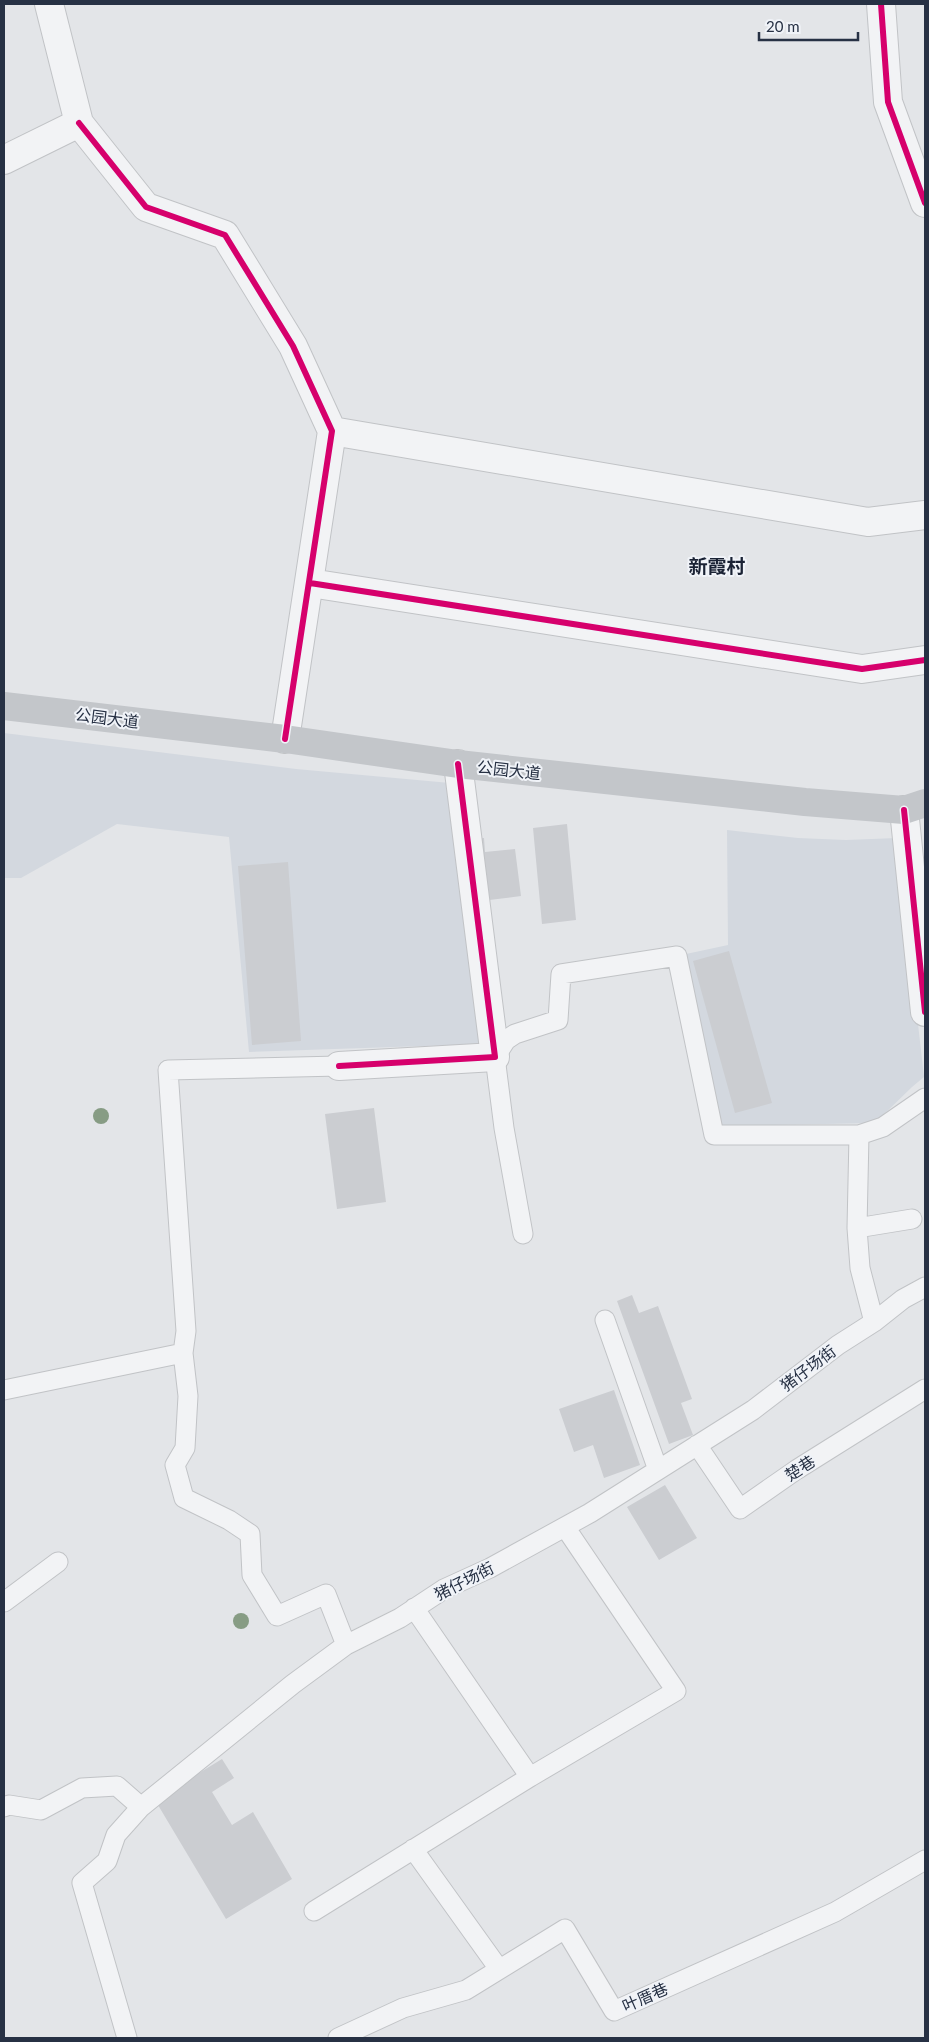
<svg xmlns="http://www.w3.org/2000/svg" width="929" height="2042" font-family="Lato,'Noto Sans SC',sans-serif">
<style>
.built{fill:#d3d8df}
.building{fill:#cbcdd1}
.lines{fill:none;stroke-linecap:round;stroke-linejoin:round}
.lane-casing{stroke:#c1c3c6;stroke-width:21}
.street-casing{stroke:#c1c3c6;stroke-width:30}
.lane{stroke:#f2f3f5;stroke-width:19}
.street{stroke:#f2f3f5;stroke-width:28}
.secondary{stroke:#c3c6ca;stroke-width:28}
.cycleway-casing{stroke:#f0f3f8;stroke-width:9}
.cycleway{stroke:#d6006c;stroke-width:6}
.tree{fill:#879c84}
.labels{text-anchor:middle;stroke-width:4;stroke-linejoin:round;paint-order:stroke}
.street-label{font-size:16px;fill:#273144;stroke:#f0f3f8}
.quarter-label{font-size:19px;font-weight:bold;fill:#1a2234;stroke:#f0f3f8}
</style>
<rect width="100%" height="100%" fill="#e3e5e8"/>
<!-- built -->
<path class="built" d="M4 733 296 769 450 783 482 1044 249 1052 229 837 117 824 21 878H4Z
M727 830 798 838 846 840 897 838 924 1077 912 1087 875 1123 720 1126 686 954 728 945Z"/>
<!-- building -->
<path class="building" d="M567 824 576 920 542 924 533 828Z
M484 838 485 852 515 849 521 896 481 901 474 839Z
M288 862 301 1041 252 1045 238 866Z
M729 951 772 1103 735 1113 693 961Z
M374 1108 386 1202 337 1209 325 1114Z
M632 1295 639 1313 658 1306 692 1399 681 1403 693 1435 669 1444 617 1301Z
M614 1390 640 1465 604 1478 593 1445 574 1452 559 1409Z
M665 1485 697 1538 659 1560 627 1507Z
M222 1759 234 1778 212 1792 232 1825 253 1812 292 1879 226 1919 155 1800Z"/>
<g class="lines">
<defs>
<path id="lane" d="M339 1066 168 1070 186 1331 183 1353 188 1396 185 1448 175 1465 184 1498 229 1520 250 1534 252 1575 277 1616 326 1594 346 1645
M857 1228 859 1135 883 1127 925 1098
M523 1234 504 1128 495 1057 506 1040 515 1034 558 1020 561 974 677 956 714 1135H859
M605 1320 658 1470
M874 1322 860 1268 857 1228 912 1219
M4 1390 183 1353
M697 1445 740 1509 796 1470 925 1389
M4 1602 58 1562
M414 1608 530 1777
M4 1807 9 1805 41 1810 82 1788 117 1786 141 1807 293 1684 346 1645 400 1618 444 1589 490 1568 590 1513 753 1410 838 1345 874 1322 903 1299 925 1287
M413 1849 499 1969
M314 1911 530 1777 676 1691 565 1527
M127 2038 82 1883 107 1861 116 1835 141 1807
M338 2038 403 2008 466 1990 565 1929 614 2011 835 1912 925 1860"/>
<path id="street" d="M881 4 888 102 925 203
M79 123 146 207 225 235 293 346 332 431 285 739
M4 160 79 123 49 4
M332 431 868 522 925 515
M310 583 862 669 925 660
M904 810 925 1012
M339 1066 495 1057 458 764"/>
</defs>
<!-- lane casing -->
<use href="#lane" class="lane-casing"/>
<!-- street casing -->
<use href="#street" class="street-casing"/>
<!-- lane -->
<use href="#lane" class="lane"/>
<!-- street -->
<use href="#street" class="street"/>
<!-- secondary -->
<path class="secondary" d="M4 706 285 739 458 764 805 802 904 810 925 803"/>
<defs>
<path id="cycleway" d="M881 4 888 102 925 203
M79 123 146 207 225 235 293 346 332 431 285 739
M310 583 862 669 925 660
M904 810 925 1012
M339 1066 495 1057 458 764"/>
</defs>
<!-- cycleway casing -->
<use href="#cycleway" class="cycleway-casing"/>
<!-- cycleway -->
<use href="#cycleway" class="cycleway"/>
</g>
<!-- trees -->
<g class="tree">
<circle cx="101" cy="1116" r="8"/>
<circle cx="241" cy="1621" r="8"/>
</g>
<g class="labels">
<!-- street labels -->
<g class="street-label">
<text transform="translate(107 718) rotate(7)" y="6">公园大道</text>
<text transform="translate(509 770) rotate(6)" y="6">公园大道</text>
<text transform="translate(808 1368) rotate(-37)" y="6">猪仔场街</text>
<text transform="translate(800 1468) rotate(-33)" y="6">楚巷</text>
<text transform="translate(464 1581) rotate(-27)" y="6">猪仔场街</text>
<text transform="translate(645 1997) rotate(-24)" y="6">叶厝巷</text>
</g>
<!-- quarter labels -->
<g class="quarter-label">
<text x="717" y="573">新霞村</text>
</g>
</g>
<!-- border -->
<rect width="929" height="2042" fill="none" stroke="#273144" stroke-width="10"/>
<!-- scale -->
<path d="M759 32v8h99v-8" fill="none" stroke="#273144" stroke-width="2.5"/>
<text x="766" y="32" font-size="15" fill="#273144" stroke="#f0f3f8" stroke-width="4" paint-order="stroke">20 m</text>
</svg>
